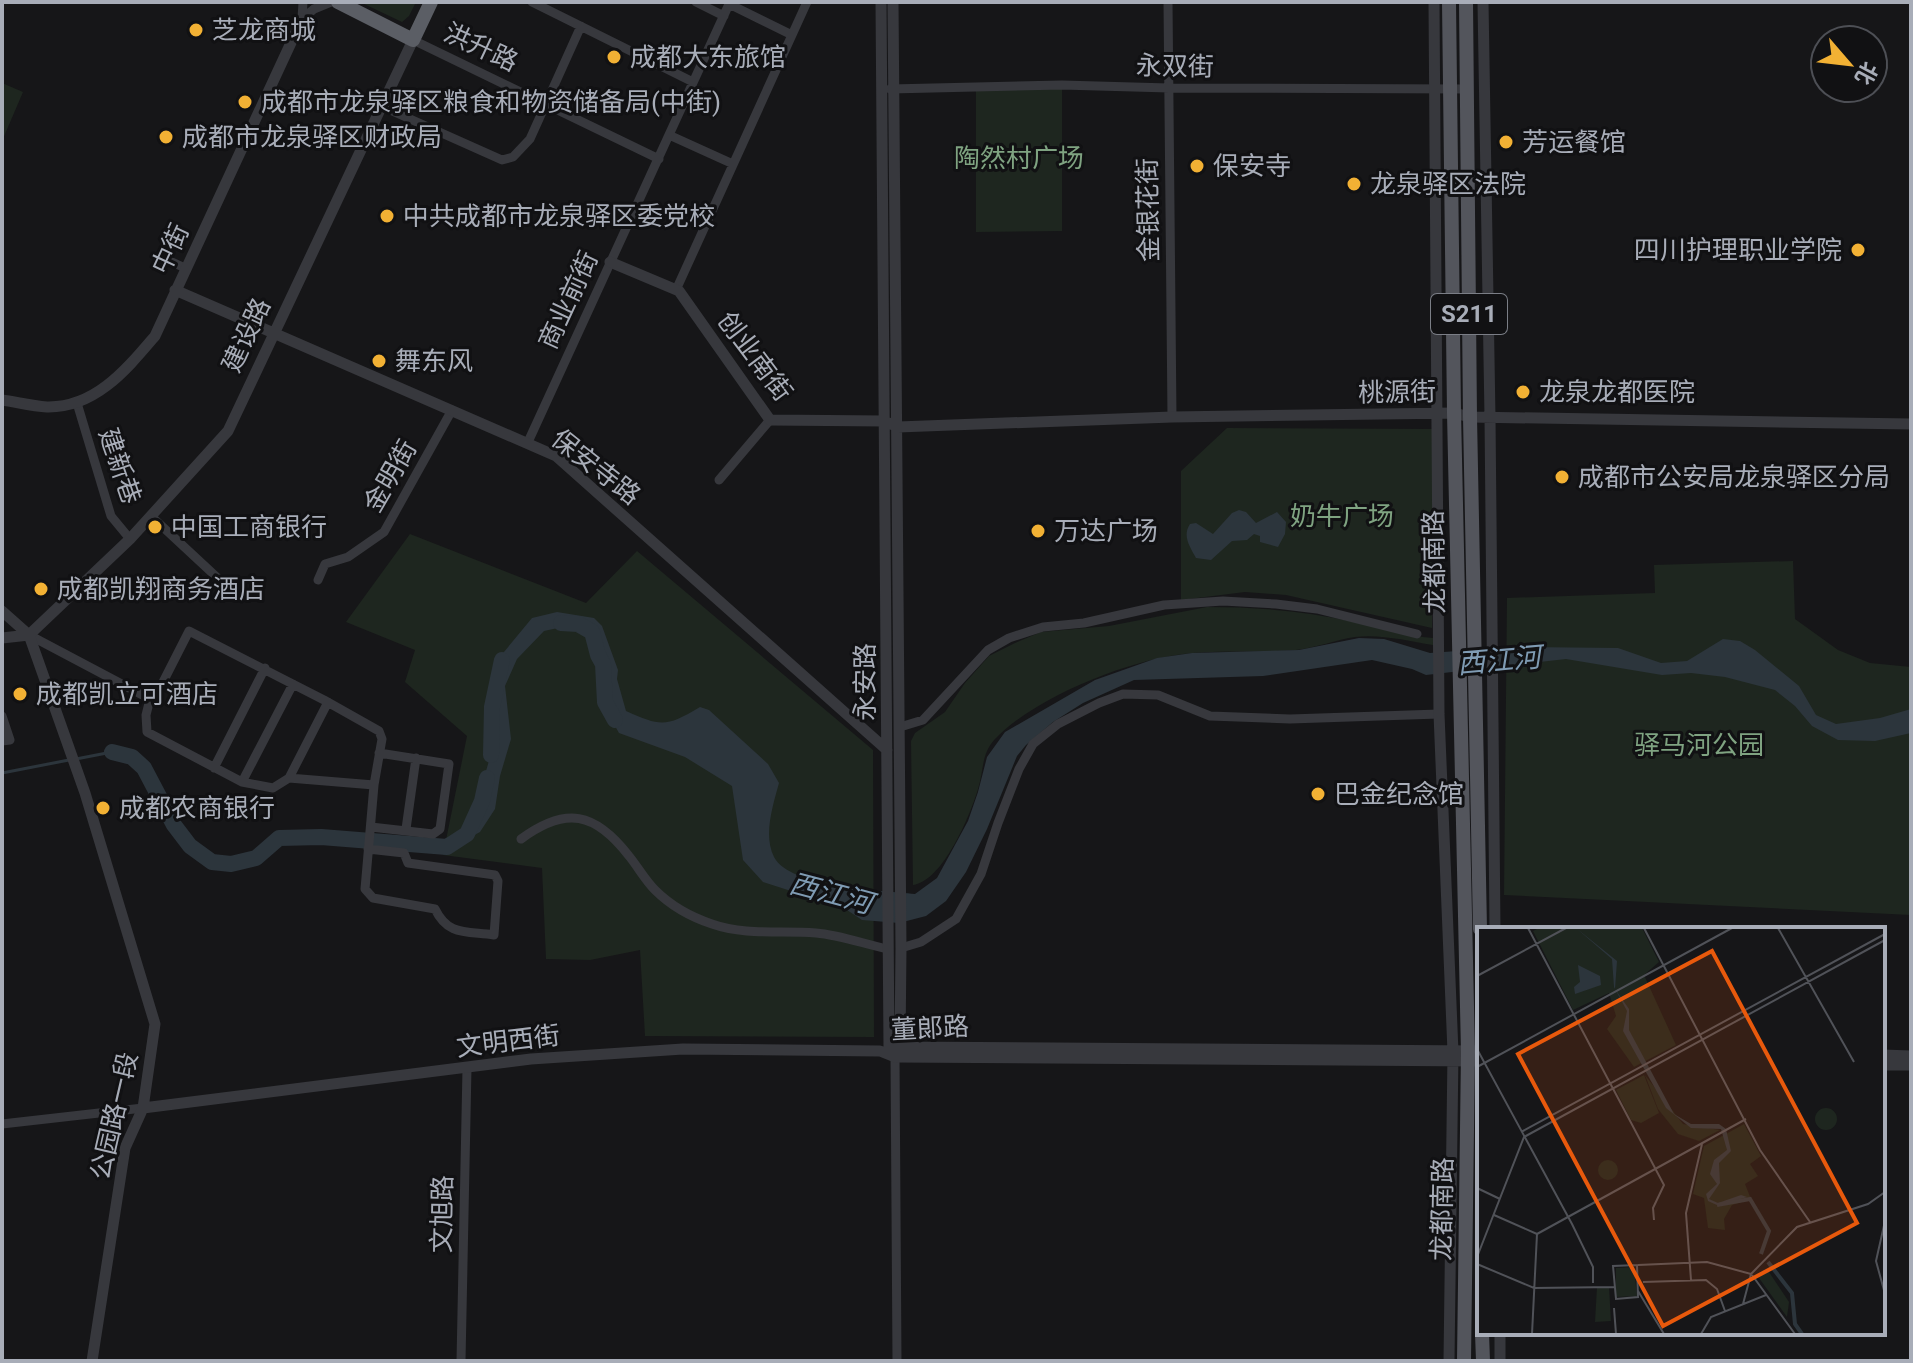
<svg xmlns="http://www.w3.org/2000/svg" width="1913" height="1363" font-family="Roboto,'Noto Sans SC',sans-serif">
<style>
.green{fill:#1e261f}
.water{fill:#2c353c}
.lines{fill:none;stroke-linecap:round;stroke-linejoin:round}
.stream{stroke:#2c353c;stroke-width:3}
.river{stroke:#2c353c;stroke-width:16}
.minor{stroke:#37383d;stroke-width:9}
.tertiary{stroke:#37383d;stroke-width:11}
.primary{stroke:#53555c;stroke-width:14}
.trunk{stroke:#5b5e65;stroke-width:14}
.poi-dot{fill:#f2b134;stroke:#111113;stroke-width:3}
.labels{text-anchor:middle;stroke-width:6;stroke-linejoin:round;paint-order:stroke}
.shield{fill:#111113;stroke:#7b7e86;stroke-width:2}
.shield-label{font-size:24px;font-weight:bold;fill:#a8adb8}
.poi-label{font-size:26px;fill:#a8adb8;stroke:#111113;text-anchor:start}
.street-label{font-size:26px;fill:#a8adb8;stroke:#111113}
.park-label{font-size:26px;fill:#7fa381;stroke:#111113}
.water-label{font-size:28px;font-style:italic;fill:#7f9bb3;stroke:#111113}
.inset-river{fill:none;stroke:#2c353c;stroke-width:4}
.inset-road{fill:none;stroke:#505258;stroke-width:2}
.view{fill:#e8590c;fill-opacity:0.15;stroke:#e8590c;stroke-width:4}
.inset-edge{fill:none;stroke:#a8adb8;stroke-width:4}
</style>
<rect width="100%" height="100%" fill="#161618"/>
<!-- green -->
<path class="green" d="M360 2H416L409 16 402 22Z
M2 83 23 92 2 141Z
M976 85H1062V231L976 232Z
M1227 428 1432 429V628L1286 595 1245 592 1181 600V471Z
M410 534 586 603 637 551 873 750 874 1037 645 1036 640 950 590 960 546 959 542 868 443 855 467 736 405 682 415 650 346 622Z
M1793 561 1795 619 1838 650 1870 663 1911 667V915L1504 895 1507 598 1655 593 1654 565Z
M1207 607C1257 607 1305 611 1354 622 1381 628 1405 636 1433 638V645C1408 641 1381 634 1355 637 1335 640 1315 648 1296 650 1262 653 1227 650 1193 653 1135 657 1036 696 995 739 981 754 984 770 978 789 970 816 943 881 913 885L911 741 915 733 945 712 965 683 989 656 1015 643 1041 632 1109 626Z"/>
<!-- water -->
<path class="water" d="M1239 510 1246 512 1256 523 1277 512 1286 522 1285 534 1278 547 1260 542V536L1254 534 1247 540 1232 541 1211 560 1196 558C1190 547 1182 536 1190 524L1196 523 1213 534 1232 513Z
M557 612 594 618 602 626 618 670 617 679 626 711C662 727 666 727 700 707L709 710 768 764 779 783C773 805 763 835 774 857 790 888 882 890 915 894L937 878 968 821 978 792 987 757 1005 732 1095 680 1157 658 1192 653 1299 650 1359 638 1384 639 1430 653 1512 647 1618 648 1661 663 1687 661 1723 639 1740 641 1755 650 1799 686 1816 715 1836 724 1880 718 1911 709V733L1875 741 1838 740 1812 726 1795 706 1775 690 1725 677 1691 673 1662 675 1566 659 1426 675 1412 669 1372 660 1263 676 1134 680 1083 703 1053 722 1026 745 1017 756 987 829 966 872 946 901 926 916 899 923 862 920 844 908 763 882 743 860 732 786 685 757 619 733 606 710V675L585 626H567L544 631 517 659 505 686 511 739 500 776 495 809 480 832 465 840 483 807 481 788 491 754 499 658 532 618Z"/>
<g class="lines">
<!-- stream -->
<path class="stream" d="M76 759 112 752
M2 773 69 760"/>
<!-- river -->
<path class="river" d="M561 623 578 624 592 632 598 655 603 664 605 702 615 720
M112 752 132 757 144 768 174 825 190 846 212 862 231 864 256 858 279 838 321 837 447 847 467 834 482 801 487 778
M491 755 492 707 502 660"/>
<!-- minor -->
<path class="minor" d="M303 2 302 19 314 9 331 2
M532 2 693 82
M696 2 724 16
M1168 2 1172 417
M729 4 792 35
M413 40 659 159
M890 89 1062 85 1169 88 1467 89
M381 106 502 160 513 157 530 139 581 26
M669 135 733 164
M172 262 185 268
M676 290 807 2
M77 403 111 516 130 539
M528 442 730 2
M719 480 770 420
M151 516 237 596
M318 580 325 564 348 557 384 532 452 410
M29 635 150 699
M2 716 10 740 2 741
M900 727 923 720 988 650 1009 638 1043 627 1084 623 1164 605 1223 601 1276 604 1317 609 1417 634
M214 768 265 668
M289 778 328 702
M242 782 293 684
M371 827 433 834 440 829 449 764 379 753
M406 829 416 758
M521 839C566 806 595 812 629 856 638 867 645 880 655 890 671 906 691 917 712 924 746 936 782 930 816 933 840 935 864 944 888 949
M368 849 404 853 408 863 495 875 498 881 494 935C466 931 448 936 435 909L373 898 365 889 374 785 382 739 379 731 324 700 189 631 162 684 150 699 146 715 147 732 242 782 273 788 289 778 374 785
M901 948 921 942 956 919 981 874 998 823 1019 769 1033 744 1058 724 1099 703 1123 694 1158 695 1210 716 1290 719 1439 714
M895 1057 897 1361
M2 1124 143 1108
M461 1361 467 1068"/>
<!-- tertiary -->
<path class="tertiary" d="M881 2 889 1048 895 1057
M893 2 901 948 900 1047 895 1057
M1434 2 1439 714 1453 1052 1449 1361
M1483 2 1490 417 1495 929
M610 262 679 291 770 420 884 421 898 427 1172 417 1454 413 1470 417 1911 424
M175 290 556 456 887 750
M2 400C16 402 32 406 47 407 95 408 126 370 155 336L302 19
M2 611 29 635 85 793 155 1024 143 1108 125 1148 92 1361
M29 635 130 539 228 431 413 40
M2 638 29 635
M896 1047 1479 1051
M1883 1055 1911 1056
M1883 1065H1911
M143 1108 531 1059 683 1049 880 1051 895 1057 1479 1061
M1500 1333V1361"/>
<!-- primary -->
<path class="primary" d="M1449 2 1454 413 1468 1052 1464 1361
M1466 2 1470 417 1480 929
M1482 1333 1483 1361"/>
<!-- trunk -->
<path class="trunk" d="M338 2 413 40 431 2"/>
</g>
<!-- markers -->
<g class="poi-dot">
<circle cx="196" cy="30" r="8"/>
<circle cx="614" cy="57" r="8"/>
<circle cx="245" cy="102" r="8"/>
<circle cx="166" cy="137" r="8"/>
<circle cx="1506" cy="142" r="8"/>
<circle cx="1197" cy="166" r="8"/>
<circle cx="1354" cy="184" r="8"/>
<circle cx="387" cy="216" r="8"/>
<circle cx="1858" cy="250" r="8"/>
<circle cx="379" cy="361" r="8"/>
<circle cx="1523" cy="392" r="8"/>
<circle cx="1562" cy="477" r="8"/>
<circle cx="155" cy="527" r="8"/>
<circle cx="1038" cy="531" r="8"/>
<circle cx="41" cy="589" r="8"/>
<circle cx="20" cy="694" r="8"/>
<circle cx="1318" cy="794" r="8"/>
<circle cx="103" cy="808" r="8"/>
</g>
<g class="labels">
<!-- shield labels -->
<rect class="shield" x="1431" y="294" width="76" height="40" rx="6"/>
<g class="shield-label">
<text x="1469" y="322">S211</text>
</g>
<!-- poi labels -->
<g class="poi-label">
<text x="212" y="39">芝龙商城</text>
<text x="630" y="66">成都大东旅馆</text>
<text x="261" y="111">成都市龙泉驿区粮食和物资储备局(中街)</text>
<text x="182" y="146">成都市龙泉驿区财政局</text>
<text x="1522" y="151">芳运餐馆</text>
<text x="1213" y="175">保安寺</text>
<text x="1370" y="193">龙泉驿区法院</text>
<text x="403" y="225">中共成都市龙泉驿区委党校</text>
<text x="1842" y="259" text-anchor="end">四川护理职业学院</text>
<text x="395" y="370">舞东风</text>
<text x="1539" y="401">龙泉龙都医院</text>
<text x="1578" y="486">成都市公安局龙泉驿区分局</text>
<text x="171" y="536">中国工商银行</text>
<text x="1054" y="540">万达广场</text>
<text x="57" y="598">成都凯翔商务酒店</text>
<text x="36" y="703">成都凯立可酒店</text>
<text x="1334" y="803">巴金纪念馆</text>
<text x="119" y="817">成都农商银行</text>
</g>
<!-- street labels -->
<g class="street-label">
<text transform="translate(481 47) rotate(25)" y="9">洪升路</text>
<text transform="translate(1175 66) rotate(1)" y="9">永双街</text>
<text transform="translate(1148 210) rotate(-91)" y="9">金银花街</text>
<text transform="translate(170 249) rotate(-65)" y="9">中街</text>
<text transform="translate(568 300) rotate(-65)" y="9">商业前街</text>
<text transform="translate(246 335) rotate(-65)" y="9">建设路</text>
<text transform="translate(755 356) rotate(53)" y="9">创业南街</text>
<text transform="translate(1397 392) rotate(-1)" y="9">桃源街</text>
<text transform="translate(120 466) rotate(71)" y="9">建新巷</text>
<text transform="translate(596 467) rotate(38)" y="9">保安寺路</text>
<text transform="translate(390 476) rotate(-60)" y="9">金明街</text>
<text transform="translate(1434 562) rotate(-91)" y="9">龙都南路</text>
<text transform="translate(865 682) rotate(-90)" y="9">永安路</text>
<text transform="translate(930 1028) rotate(-3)" y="9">董郞路</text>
<text transform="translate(508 1041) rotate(-7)" y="9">文明西街</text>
<text transform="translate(114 1116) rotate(-77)" y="9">公园路一段</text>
<text transform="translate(1442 1209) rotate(-89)" y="9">龙都南路</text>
<text transform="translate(442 1214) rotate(-89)" y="9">文旭路</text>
</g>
<!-- park labels -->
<g class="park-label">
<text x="1019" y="167">陶然村广场</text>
<text x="1342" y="525">奶牛广场</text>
<text x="1699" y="754">驿马河公园</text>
</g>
<!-- water labels -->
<g class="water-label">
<text transform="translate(1499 660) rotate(-5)" y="10">西江河</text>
<text transform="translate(831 893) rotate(15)" y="10">西江河</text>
</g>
</g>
<!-- overview -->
<g transform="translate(1477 927)">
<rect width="408" height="408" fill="#161618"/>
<path d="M62 1H165L182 35 167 48 199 118 157 140 130 102 139 89 132 66 96 83 56 4ZM167 148 182 186 164 196 154 193 139 163ZM168 148 206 197 243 203 222 214 201 207 181 182ZM338 192a11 11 0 1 1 22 0a11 11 0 1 1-22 0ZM267 197 284 229 273 237 281 249 268 257 274 272 255 278 247 292 248 303 231 301 227 271 216 267 227 219ZM121 243a10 10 0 1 1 20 0a10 10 0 1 1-20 0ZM157 340 160 369 139 370V341ZM290 342 312 375 310 390 282 351ZM120 360H132L134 394 118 395Z" fill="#1e261f"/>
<path d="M99 1 140 34 138 62 152 82V103L197 187 214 197H242L249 202 254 224 242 236 243 256 232 272 241 276 264 268 270 270 242 279 231 274 229 267 240 257 233 247 237 233 250 223 244 202 214 201 189 181 146 104 150 84 137 60 135 32ZM101 38 123 49 124 58 98 67 97 60 103 55Z" fill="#2c353c"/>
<path class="inset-river" d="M240 278 273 272 292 304 284 327M291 335 315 366 318 397 325 407"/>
<path class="inset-road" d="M51 1 187 258 176 281 177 293M167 1 283 223 333 295M301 1 377 135M0 49 89 1M0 122 95 297 116 340V356M0 140 255 1M44 205 408 7M0 261 23 272M17 288 60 307M408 294 399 334 408 367M60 307 269 192M0 330 47 210 408 13M0 337 57 361 137 360M160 338 161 370 139 372 136 339ZM161 338 230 335 274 347M275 348 318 407M214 353 209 286 225 217M166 355 229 353 240 362 248 384M161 364 187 407M266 377 274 347 320 300 391 277 408 265M137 381 139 407M55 407 60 307M224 407 234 390 289 368"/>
<path class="view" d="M235 24 380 296 186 399 41 127Z"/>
<rect width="408" height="408" class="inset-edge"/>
</g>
<!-- border -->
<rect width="1913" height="1363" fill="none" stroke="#a8adb8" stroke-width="8"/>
<!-- north arrow -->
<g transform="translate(1849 64) rotate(118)"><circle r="38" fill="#111113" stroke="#4d4f55" stroke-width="2"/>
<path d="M0-6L14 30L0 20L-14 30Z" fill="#f2b134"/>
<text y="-12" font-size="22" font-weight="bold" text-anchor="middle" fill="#a8adb8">北</text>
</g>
</svg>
